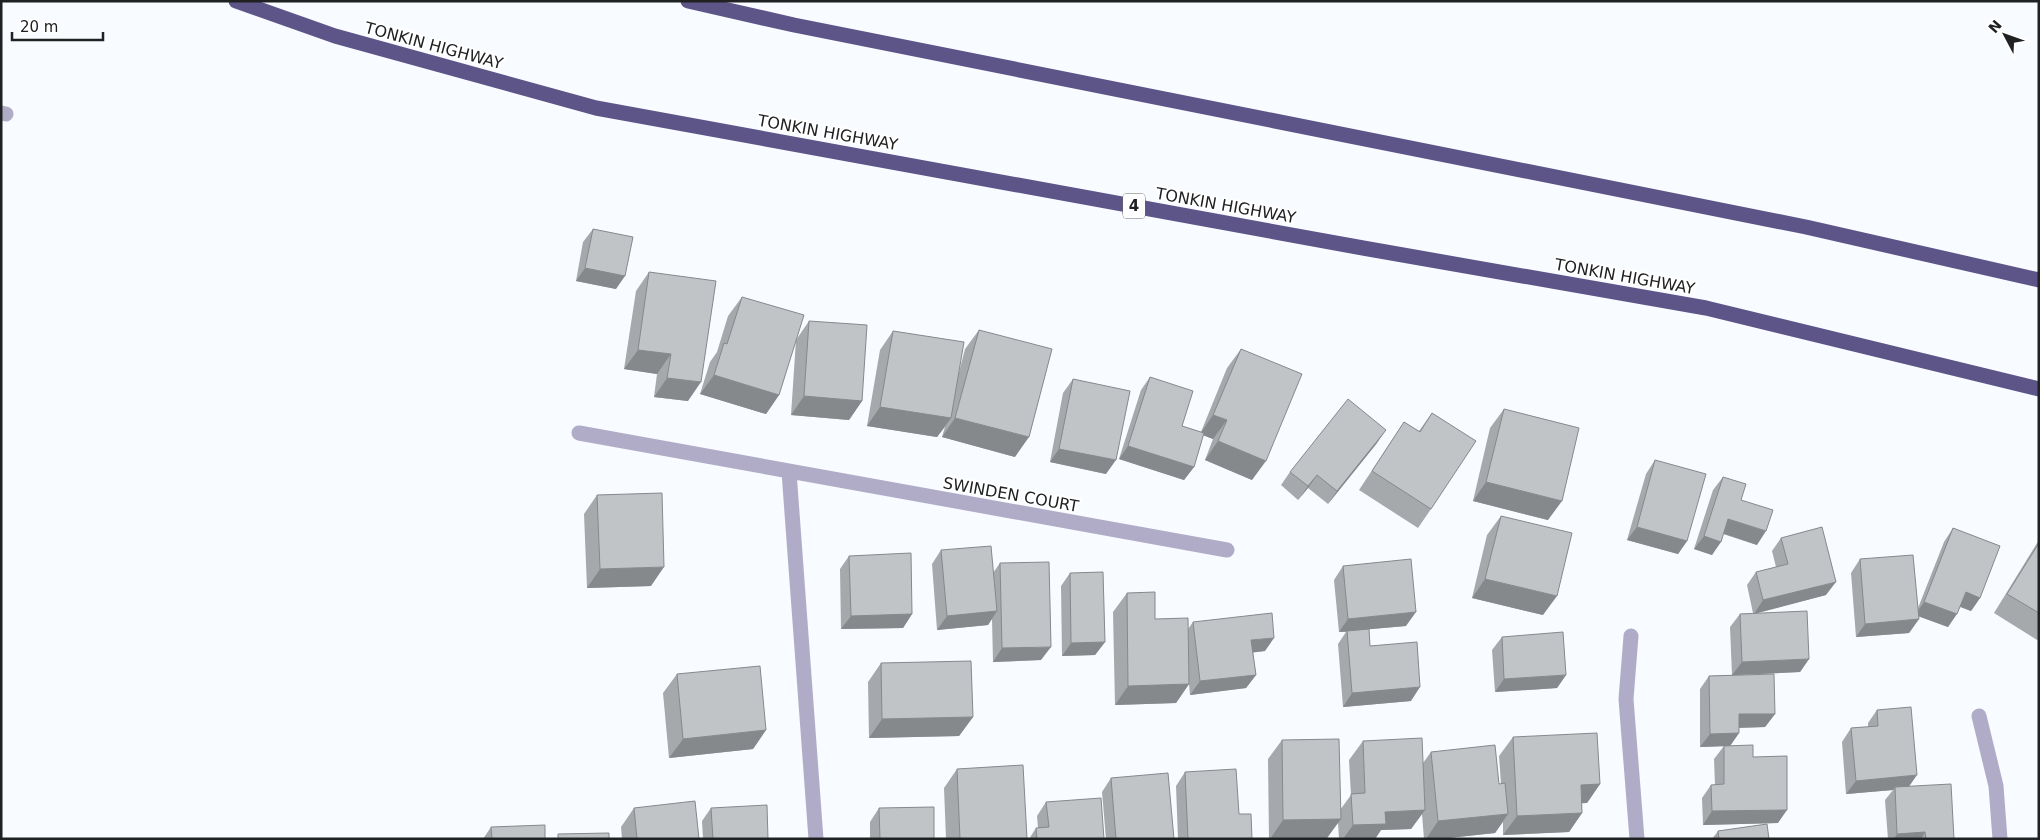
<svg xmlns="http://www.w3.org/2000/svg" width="2040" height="840" font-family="'DejaVu Sans',sans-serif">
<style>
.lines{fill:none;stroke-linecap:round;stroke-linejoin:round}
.street{stroke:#b0acc7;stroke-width:15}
.highway{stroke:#5d5488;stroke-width:15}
.wall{fill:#a5a9ab}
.shaded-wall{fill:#86898b}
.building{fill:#c0c4c7;stroke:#86898b}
.labels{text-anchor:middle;stroke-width:4;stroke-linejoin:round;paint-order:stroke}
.shield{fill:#fff;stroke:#636464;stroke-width:1}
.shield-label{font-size:15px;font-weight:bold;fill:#202122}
.street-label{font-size:16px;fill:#202122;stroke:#fff}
</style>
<rect width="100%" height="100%" fill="#f8fbff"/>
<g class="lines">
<!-- street -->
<path class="street" d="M1 113 6 114
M579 433 1227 550
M789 472 816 839
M1631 636 1626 699 1637 839
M1979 716 1996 786 2000 839"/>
<!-- highway -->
<path class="highway" d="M236 1 335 36 596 108 1363 248 1706 308 2039 389
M688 1 794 25 1806 227 2039 280"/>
</g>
<!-- wall -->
<path class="wall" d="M593 229 616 289 576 281 583 242Z
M649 272 688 401 654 397 657 374 624 369 636 291Z
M742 297 779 395 766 414 700 394 710 362 717 352 728 316Z
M809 321 862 401 849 420 791 415 796 340Z
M979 330 1015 457 942 437 945 427 937 437 867 426 880 350 893 331 957 380 965 349Z
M1241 349 1252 480 1205 460 1213 439 1203 435 1194 467 1184 480 1119 459 1141 390 1150 377 1182 426 1201 432 1227 368Z
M1073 379 1106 474 1050 462 1063 393Z
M1504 409 1548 520 1473 501 1490 428Z
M1432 413 1431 509 1418 528 1359 490 1404 422 1419 431Z
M1377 443 1328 504 1308 488 1298 500 1281 485 1290 472Z
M1655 460 1687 541 1678 554 1627 540 1646 474Z
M1723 477 1741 500 1757 545 1723 534 1712 555 1694 549 1713 490Z
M597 495 651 586 587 588 584 514Z
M1501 516 1543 615 1472 598 1487 535Z
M1953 528 1980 598 1971 611 1960 607 1948 627 1918 616 1919 619 1909 633 1856 637 1851 573 1860 559 1918 608 1944 542Z
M1781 538 1826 595 1755 613 1809 659 1800 672 1741 675 1775 714 1765 727 1739 728V733L1730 746 1753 757 1778 823 1703 825 1702 798 1711 785H1715L1714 759 1724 746 1700 747V689L1709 676 1732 675 1730 627 1740 614 1753 613 1747 585 1756 572 1776 567 1772 551Z
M2039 540V638L2037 640 1994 613Z
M941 550 993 573 1000 563 1041 660 993 662 992 619 988 625 937 630 932 564Z
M849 556 912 614 903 628 841 629 840 569Z
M1343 566 1406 626 1369 629 1370 646 1411 701 1343 707 1338 644 1346 632H1339L1334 580Z
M1070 573 1105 642 1095 655 1062 656 1061 586Z
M1127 593 1155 619 1188 629 1193 622 1265 651 1253 652 1256 675 1246 688 1190 695 1189 684 1176 703 1115 705 1113 612Z
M1502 637 1566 675 1557 688 1495 692 1492 650Z
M881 663 973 717 959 736 869 738 868 682Z
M677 674 766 730 753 749 669 758 663 693Z
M1877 710 1909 786 1954 839H1888L1885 800 1893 790 1846 794 1842 742 1851 728 1868 727V723Z
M1513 737 1600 784 1587 803H1582V813L1569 832 1503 835V822L1495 833 1439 839H1424L1422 814 1411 829 1381 830 1375 839H1339L1338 822 1327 838 1269 839 1268 759 1282 740 1340 810 1351 795 1349 760 1363 741 1423 763 1431 752 1499 784H1501L1499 756Z
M957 769 1027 839H946L944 788Z
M1185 772 1239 814 1252 839H1178L1176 786Z
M1111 778 1174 839H1106L1102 792Z
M1046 802 1104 839H1029L1036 828H1038L1037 816Z
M634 808 699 839H622L621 827Z
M711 808 768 839H703L702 821Z
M879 808 934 839H870V822Z
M491 827 545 839H483Z
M1718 831 1769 839H1712Z"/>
<!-- shaded-wall -->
<path class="shaded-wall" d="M585 268 625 276 616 289 576 281Z
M638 350 671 354 657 374 624 369Z
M714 375 779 395 766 414 700 394Z
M667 378 701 382 688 401 654 397Z
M804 396 862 401 849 420 791 415Z
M880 407 951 418 937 437 867 426Z
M1213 415 1227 420 1213 439 1200 434Z
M955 418 1029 437 1015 457 942 437Z
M1386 430 1377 443 1328 504 1337 491Z
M1218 441 1266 461 1252 480 1205 460Z
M1128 446 1194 467 1184 480 1119 459Z
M1059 449 1116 460 1106 474 1050 462Z
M1317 475 1308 488 1298 500 1308 486Z
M1486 482 1562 501 1548 520 1473 501Z
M1728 519 1766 531 1757 545 1719 532Z
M1637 527 1687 541 1678 554 1627 540Z
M1704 536 1721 542 1712 555 1694 549Z
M664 567 651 586 587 588 600 569Z
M1485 579 1557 596 1543 615 1472 598Z
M1836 582 1826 595 1754 614 1763 600Z
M1966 592 1980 598 1971 611 1956 605Z
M1924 602 1957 614 1948 627 1915 615Z
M997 611 988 625 937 630 947 616Z
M1416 612 1406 626 1339 632 1348 619Z
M912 614 903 628 841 629 851 616Z
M1919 619 1909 633 1856 637 1865 624Z
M1274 638 1265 651 1242 654 1251 640Z
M1105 642 1095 655 1062 656 1071 643Z
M1051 647 1041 660 993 662 1002 648Z
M1809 659 1800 672 1732 675 1742 662Z
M1256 675 1246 688 1190 695 1200 681Z
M1566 675 1557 688 1495 692 1504 679Z
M1189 684 1176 703 1115 705 1128 686Z
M1420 687 1411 701 1343 707 1352 693Z
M1739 714H1775L1765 727 1730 728Z
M973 717 959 736 869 738 882 719Z
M766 730 753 749 669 758 683 739Z
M1739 733 1730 746 1700 747 1710 734Z
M1917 775 1908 788 1895 787 1893 790 1846 794 1856 781Z
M1600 784 1587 803 1568 804 1581 785Z
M1425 810 1411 829 1381 830 1375 839H1343L1353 825 1385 812Z
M1787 810 1778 823 1703 825 1712 811Z
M1582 813 1569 832 1503 835 1517 816Z
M1508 814 1495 833 1439 839H1426L1438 821Z
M1341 819 1327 838 1270 839 1283 820Z
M1925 832 1921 839H1894L1897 834Z"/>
<!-- building -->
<path class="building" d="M593 229 633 237 625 276 585 268Z
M649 272 716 281 701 382 667 378 671 354 638 350Z
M742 297 804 315 779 395 714 375 724 343 727 344Z
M809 321 867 325 862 401 804 396Z
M979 330 1052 349 1029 437 955 418Z
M893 331 964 342 951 418 880 407Z
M1241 349 1302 374 1266 461 1218 441 1227 420 1213 415Z
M1150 377 1193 391 1182 426 1204 433 1194 467 1128 446Z
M1073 379 1130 391 1116 460 1059 449Z
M1348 399 1386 430 1337 491 1317 475 1308 486 1290 472Z
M1504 409 1579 428 1562 501 1486 482Z
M1432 413 1476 441 1431 509 1372 471 1404 422 1420 432Z
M1655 460 1706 474 1687 541 1637 527Z
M1723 477 1746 484 1741 500 1773 510 1766 531 1728 519 1721 542 1704 536Z
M662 493 664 567 600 569 597 495Z
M1501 516 1572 533 1557 596 1485 579Z
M1822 527 1836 582 1763 600 1756 572 1788 564 1781 538Z
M1953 528 2000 546 1980 598 1966 592 1957 614 1924 602Z
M2039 543V613L2007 594Z
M991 546 997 611 947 616 941 550Z
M911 553 912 614 851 616 849 556Z
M1913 555 1919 619 1865 624 1860 559Z
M1411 559 1416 612 1348 619 1343 566Z
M1049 562 1051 647 1002 648 1000 563Z
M1103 572 1105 642 1071 643 1070 573Z
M1155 592V619L1188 618 1189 684 1128 686 1127 593Z
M1807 611 1809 659 1742 662 1740 614Z
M1272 613 1274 638 1251 640 1256 675 1200 681 1193 622Z
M1369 629 1370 646 1417 642 1420 687 1352 693 1347 631Z
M1563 632 1566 675 1504 679 1502 637Z
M971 661 973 717 882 719 881 663Z
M760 666 766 730 683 739 677 674Z
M1774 674 1775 714H1739V733L1710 734 1709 676Z
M1911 707 1917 775 1856 781 1851 728 1878 726 1877 710Z
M1597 733 1600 784 1581 785 1582 813 1517 816 1513 737Z
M1422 738 1425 810 1385 812 1386 824 1353 825 1351 794 1365 793 1363 741Z
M1339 739 1341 819 1283 820 1282 740Z
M1495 745 1499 784 1505 783 1508 814 1438 821 1431 752Z
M1753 745V757L1787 756V810L1712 811 1711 785 1724 784V746Z
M1023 765 1027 839H960L957 769Z
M1236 769 1239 814H1251L1252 839H1188L1185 772Z
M1168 773 1174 839H1116L1111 778Z
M1951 784 1954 839H1926L1925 832 1897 834 1895 787Z
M1101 798 1104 839H1037L1036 828 1049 827 1046 802Z
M695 801 699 839H637L634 808Z
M767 805 768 839H713L711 808Z
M934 807V839H880L879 808Z
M1767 824 1769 839H1719L1718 831Z
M545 825V839H492L491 827Z
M609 833V839H558V834Z"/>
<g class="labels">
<!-- shield labels -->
<rect class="shield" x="1123" y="193.5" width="22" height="25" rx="4"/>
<g class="shield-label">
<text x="1134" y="211">4</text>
</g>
<!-- street labels -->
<g class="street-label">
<text transform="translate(434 45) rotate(15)" y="6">TONKIN HIGHWAY</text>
<text transform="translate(828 132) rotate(10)" y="6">TONKIN HIGHWAY</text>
<text transform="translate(1226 205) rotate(10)" y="6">TONKIN HIGHWAY</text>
<text transform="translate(1625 276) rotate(10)" y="6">TONKIN HIGHWAY</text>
<text transform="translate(1011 494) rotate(10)" y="6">SWINDEN COURT</text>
</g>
</g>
<!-- border -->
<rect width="2040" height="840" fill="none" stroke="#202122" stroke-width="5"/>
<!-- north arrow -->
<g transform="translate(2005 35) rotate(311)" stroke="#ffffff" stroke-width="4" paint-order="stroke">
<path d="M0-4L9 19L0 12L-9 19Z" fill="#202122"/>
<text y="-8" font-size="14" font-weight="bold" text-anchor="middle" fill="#202122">N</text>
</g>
<!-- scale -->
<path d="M12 32v8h91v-8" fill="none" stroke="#202122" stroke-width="2.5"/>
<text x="20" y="32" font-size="15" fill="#202122" stroke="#ffffff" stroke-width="4" paint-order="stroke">20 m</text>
</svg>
